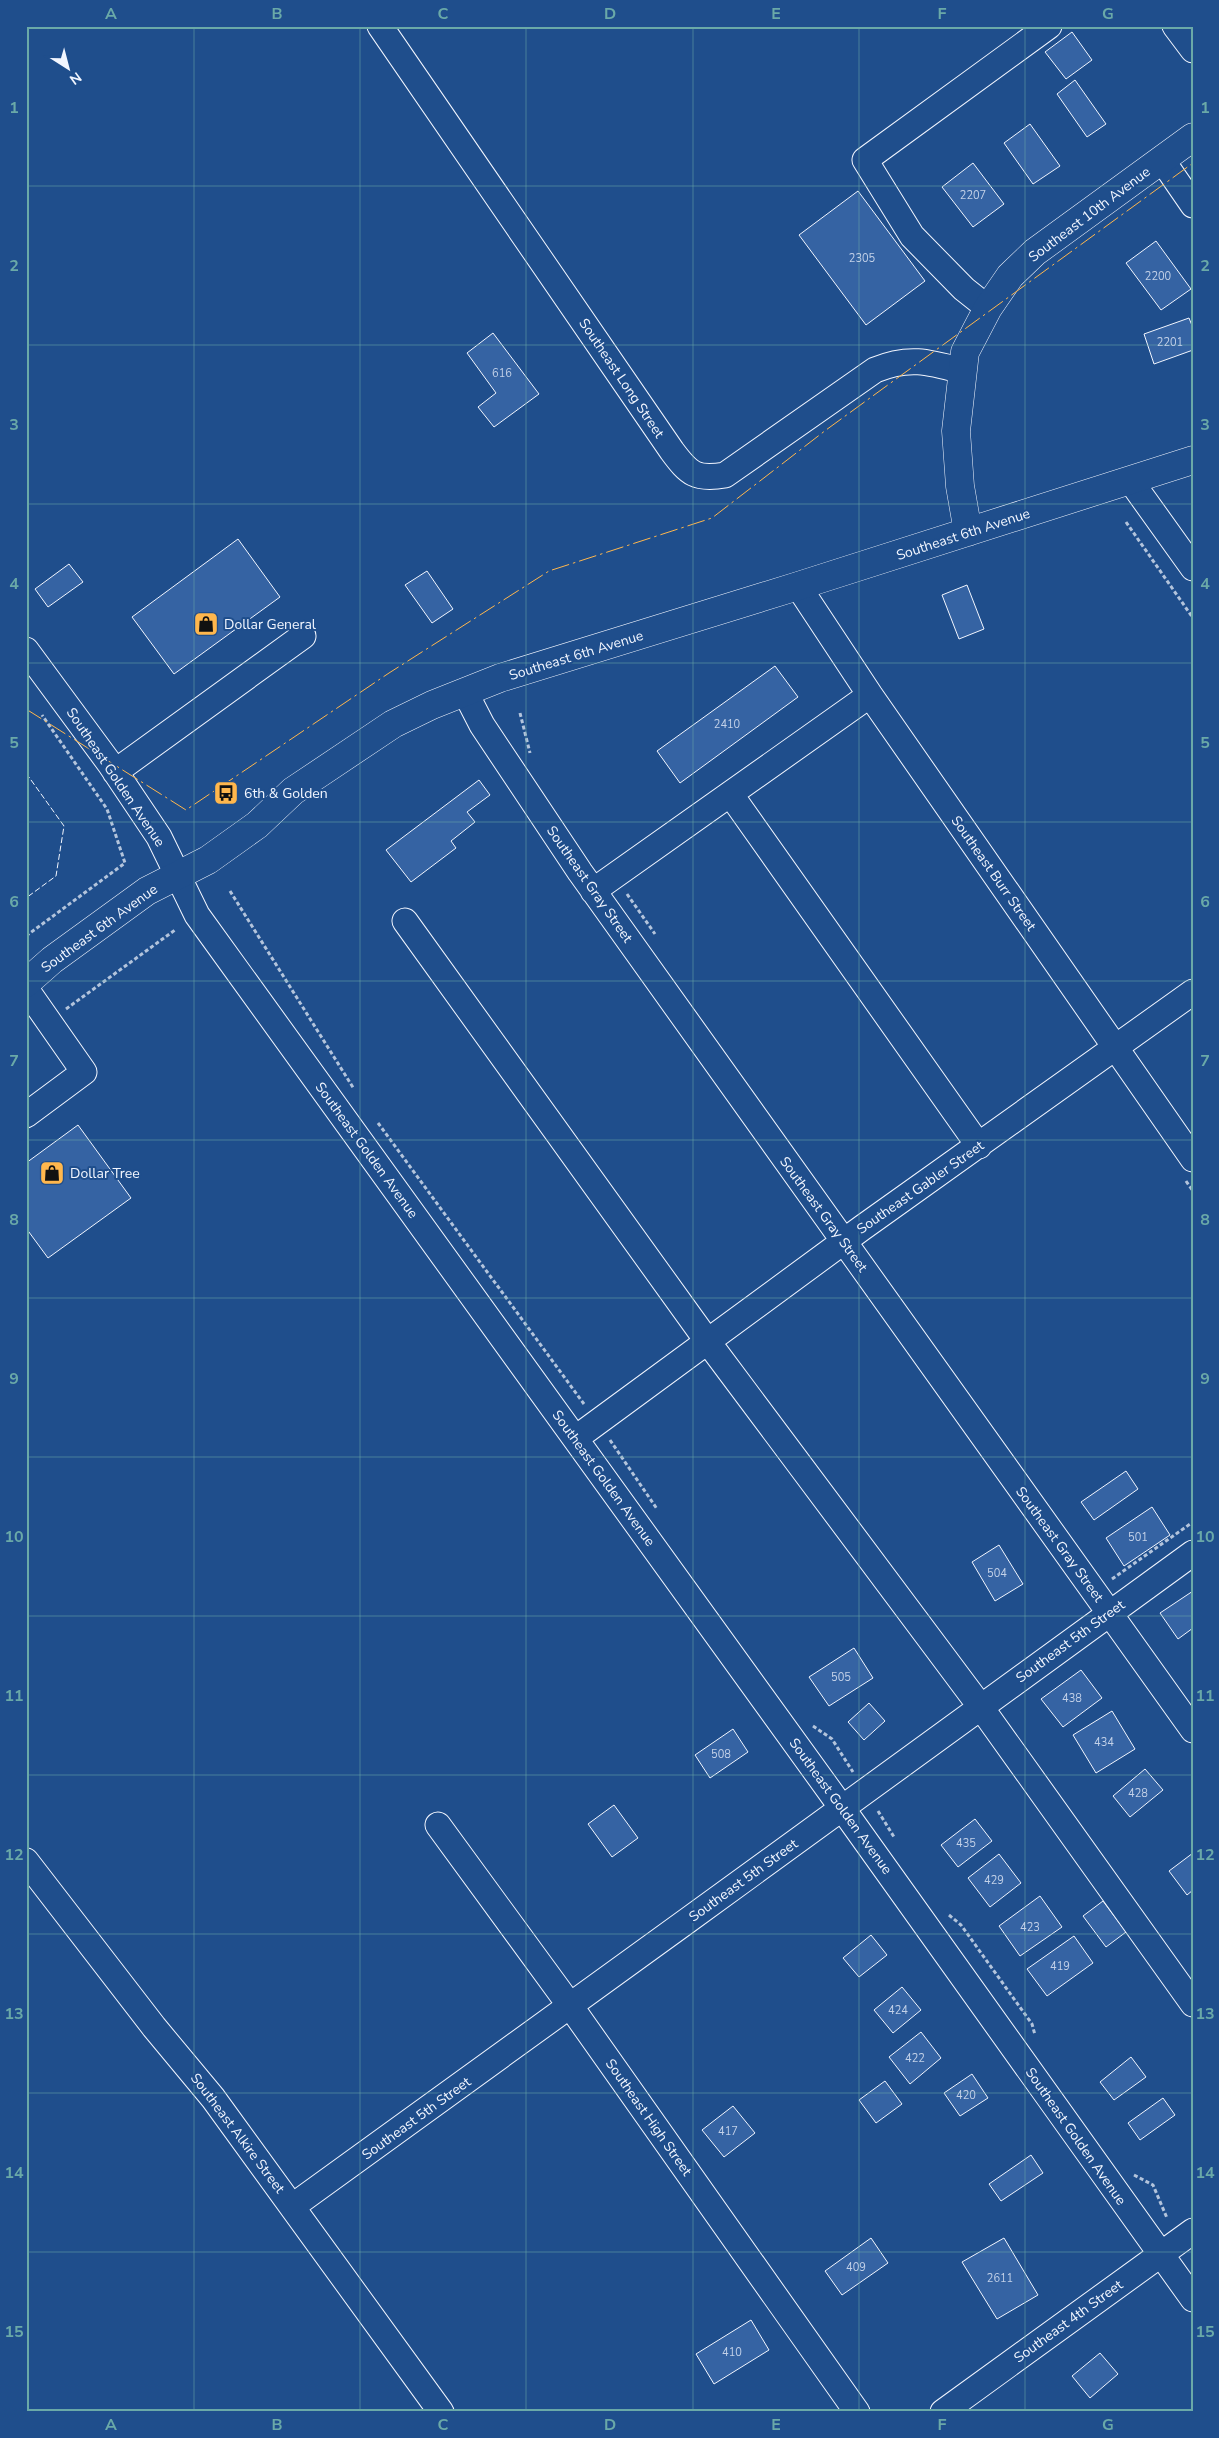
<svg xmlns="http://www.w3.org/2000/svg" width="1219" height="2438" font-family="'Nunito Sans',sans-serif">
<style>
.building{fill:#3563a3;stroke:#f2f6ff}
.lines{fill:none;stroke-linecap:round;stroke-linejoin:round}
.minor-casing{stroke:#f2f6ff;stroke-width:27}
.major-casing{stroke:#f2f6ff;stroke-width:29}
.path{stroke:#b3c4dc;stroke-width:3;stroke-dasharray:4 2.5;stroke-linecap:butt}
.minor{stroke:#1f4e8c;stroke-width:25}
.major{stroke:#1f4e8c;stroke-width:28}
.fence{stroke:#f2f6ff;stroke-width:1;stroke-dasharray:6 2.5;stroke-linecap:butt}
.power{stroke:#ffb74d;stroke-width:1;stroke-dasharray:18 4 2.5 4;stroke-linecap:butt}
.grid{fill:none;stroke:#6aa9a8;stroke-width:1;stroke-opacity:0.55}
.labels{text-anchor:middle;stroke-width:4;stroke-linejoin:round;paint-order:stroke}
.number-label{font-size:11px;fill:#c3d1e8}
.street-label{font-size:14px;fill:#f2f6ff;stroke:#1f4e8c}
.poi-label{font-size:14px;fill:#f2f6ff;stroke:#1f4e8c;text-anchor:start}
.neatline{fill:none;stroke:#6aa9a8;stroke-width:2}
.grid-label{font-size:16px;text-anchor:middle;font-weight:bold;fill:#6aa9a8}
</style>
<rect width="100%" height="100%" fill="#1f4e8c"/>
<!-- building -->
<path class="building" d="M1072 32 1092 60 1066 79 1045 52Z
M1075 80 1106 124 1087 137 1057 94Z
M1030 124 1060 166 1033 184 1004 143Z
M973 163 1004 204 973 227 942 187Z
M858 191 925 281 866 325 799 235Z
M1156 241 1191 289 1161 310 1126 263Z
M1189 318 1193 328V350L1154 364 1144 334Z
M493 333 539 394 494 427 478 407 496 393 467 353Z
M238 539 280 597 174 674 132 617Z
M69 564 83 582 48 607 35 589Z
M427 571 453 609 432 623 405 585Z
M967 585 984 629 959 639 942 595Z
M775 666 798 697 680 783 657 751Z
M479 780 490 795 467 812 475 822 451 841 456 848 411 882 386 850Z
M78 1125 131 1198 48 1258 26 1228V1163Z
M1126 1471 1138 1489 1094 1520 1081 1502Z
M1152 1507 1170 1535 1124 1566 1106 1538Z
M999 1545 1023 1584 995 1601 972 1562Z
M1193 1591V1628L1178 1639 1160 1613Z
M854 1648 873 1678 829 1706 809 1677Z
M1081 1670 1102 1698 1063 1727 1041 1699Z
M869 1703 885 1721 864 1740 848 1722Z
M1112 1711 1135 1749 1096 1773 1073 1735Z
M733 1729 748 1752 710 1778 695 1755Z
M1145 1769 1163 1790 1130 1817 1113 1796Z
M614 1805 638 1838 612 1857 588 1824Z
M975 1819 992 1841 958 1867 941 1845Z
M1193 1853V1890L1187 1895 1169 1871Z
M999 1854 1021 1883 990 1907 968 1878Z
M1040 1896 1062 1927 1020 1956 999 1926Z
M1103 1901 1126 1932 1106 1947 1083 1916Z
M871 1935 887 1955 859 1977 843 1958Z
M1074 1936 1093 1963 1047 1996 1027 1969Z
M902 1987 921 2010 893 2033 874 2010Z
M921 2032 941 2058 910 2084 889 2057Z
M1131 2057 1146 2077 1114 2100 1100 2082Z
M972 2074 988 2098 960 2116 944 2093Z
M885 2081 902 2104 876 2123 859 2100Z
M1163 2098 1175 2115 1140 2140 1128 2123Z
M733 2106 755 2133 724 2157 702 2130Z
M1031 2155 1043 2173 1001 2201 989 2184Z
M871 2238 888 2263 842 2295 825 2271Z
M1004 2238 1038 2295 997 2319 962 2262Z
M751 2320 769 2350 714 2384 696 2354Z
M1100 2353 1118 2374 1090 2398 1072 2376Z"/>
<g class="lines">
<defs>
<path id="minor" d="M380 26 672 451C689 474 696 480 725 475L875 370C909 356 929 362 962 371
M1175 26 1193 50
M1162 160 1193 205
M988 308 964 289 912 236 865 160 1049 26
M1130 480 1193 568
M798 586 870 695 1193 1159
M26 650 110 764 159 837 197 915 842 1808 1193 2299
M465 692 482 725 580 872 1193 1730
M115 772 303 636
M731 795 979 1146
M593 891 870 695
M405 921 708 1342 980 1706 1193 2004
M26 989 84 1072 26 1115
M576 1438 862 1228 1193 992
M438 1825 571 2007 857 2412
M26 1861 154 2027 213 2098 441 2412
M293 2206C594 1990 893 1770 1193 1553
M943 2412 1193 2231"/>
<path id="major" d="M968 532 960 486 956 431 965 352 988 308 1010 276 1035 252 1193 137
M26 983 52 960 147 891 208 860 257 825 293 791 393 724 432 705 500 678 798 586 1193 460"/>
</defs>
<!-- minor casing -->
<use href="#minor" class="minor-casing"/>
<!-- major casing -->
<use href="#major" class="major-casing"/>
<!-- path -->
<path class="path" d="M1126 522 1193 618
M520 713 530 753
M230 891 354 1089
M627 894 655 934
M26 936 125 863 107 809 42 715
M66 1009 175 930
M378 1123 584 1404
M1186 1181 1193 1191
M610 1440 657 1509
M1112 1579 1193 1522
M813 1726 832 1739 853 1772
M878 1811 894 1837
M949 1915 961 1925 1032 2024 1035 2035
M1134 2175 1153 2185 1167 2218"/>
<!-- minor -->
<use href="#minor" class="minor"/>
<!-- major -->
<use href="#major" class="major"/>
<!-- fence -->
<path class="fence" d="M26 773 64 826 56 876 26 898"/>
<!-- power -->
<path class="power" d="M26 709 186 810 389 673 549 571 712 518 826 430 1193 163"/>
</g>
<!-- grid -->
<path class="grid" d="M194 26V2412M360 26V2412M526 26V2412M693 26V2412M859 26V2412M1025 26V2412M26 186H1193M26 345H1193M26 504H1193M26 663H1193M26 822H1193M26 981H1193M26 1140H1193M26 1298H1193M26 1457H1193M26 1616H1193M26 1775H1193M26 1934H1193M26 2093H1193M26 2252H1193"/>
<!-- icons -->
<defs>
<symbol id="shop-square" viewBox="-11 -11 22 22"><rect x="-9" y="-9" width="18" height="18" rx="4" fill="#ffb74d" stroke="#1f4e8c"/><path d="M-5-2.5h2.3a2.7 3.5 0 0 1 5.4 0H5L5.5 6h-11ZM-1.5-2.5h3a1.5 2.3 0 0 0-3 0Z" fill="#111"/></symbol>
<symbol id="bus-square" viewBox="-11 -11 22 22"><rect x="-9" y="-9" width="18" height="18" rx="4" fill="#ffb74d" stroke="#1f4e8c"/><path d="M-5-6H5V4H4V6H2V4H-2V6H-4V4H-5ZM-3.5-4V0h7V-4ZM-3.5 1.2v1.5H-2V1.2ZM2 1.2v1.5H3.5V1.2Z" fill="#111"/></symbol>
</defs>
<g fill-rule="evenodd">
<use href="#shop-square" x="192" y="610" width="28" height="28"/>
<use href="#bus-square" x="212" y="779" width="28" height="28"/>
<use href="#shop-square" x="38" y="1159" width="28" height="28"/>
</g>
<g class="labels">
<!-- number labels -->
<g class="number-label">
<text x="973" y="199">2207</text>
<text x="862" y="262">2305</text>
<text x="1158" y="280">2200</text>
<text x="1170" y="346">2201</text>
<text x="502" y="377">616</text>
<text x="727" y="728">2410</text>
<text x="1138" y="1541">501</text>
<text x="997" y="1577">504</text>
<text x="841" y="1681">505</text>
<text x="1072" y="1702">438</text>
<text x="1104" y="1746">434</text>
<text x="721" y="1758">508</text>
<text x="1138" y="1797">428</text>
<text x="966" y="1847">435</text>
<text x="994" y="1884">429</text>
<text x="1030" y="1931">423</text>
<text x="1060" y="1970">419</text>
<text x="898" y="2014">424</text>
<text x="915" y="2062">422</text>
<text x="966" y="2099">420</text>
<text x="728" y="2135">417</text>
<text x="856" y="2271">409</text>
<text x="1000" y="2282">2611</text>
<text x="732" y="2356">410</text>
</g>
<!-- street labels -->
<g class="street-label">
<text transform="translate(1089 214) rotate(-37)" y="5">Southeast 10th Avenue</text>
<text transform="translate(622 378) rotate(56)" y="5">Southeast Long Street</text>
<text transform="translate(963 534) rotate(-18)" y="5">Southeast 6th Avenue</text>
<text transform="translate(576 655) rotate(-17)" y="5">Southeast 6th Avenue</text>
<text transform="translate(116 777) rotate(56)" y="5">Southeast Golden Avenue</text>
<text transform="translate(994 873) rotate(55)" y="5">Southeast Burr Street</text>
<text transform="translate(590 884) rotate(55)" y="5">Southeast Gray Street</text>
<text transform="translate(99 928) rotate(-36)" y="5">Southeast 6th Avenue</text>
<text transform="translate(367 1150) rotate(54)" y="5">Southeast Golden Avenue</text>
<text transform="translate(920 1187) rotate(-35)" y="5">Southeast Gabler Street</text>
<text transform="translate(824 1214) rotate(54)" y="5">Southeast Gray Street</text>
<text transform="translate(604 1478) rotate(54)" y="5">Southeast Golden Avenue</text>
<text transform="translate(1060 1544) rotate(54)" y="5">Southeast Gray Street</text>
<text transform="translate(1070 1641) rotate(-36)" y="5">Southeast 5th Street</text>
<text transform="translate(841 1806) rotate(54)" y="5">Southeast Golden Avenue</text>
<text transform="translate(743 1880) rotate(-36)" y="5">Southeast 5th Street</text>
<text transform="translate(649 2117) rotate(55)" y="5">Southeast High Street</text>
<text transform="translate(416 2118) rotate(-36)" y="5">Southeast 5th Street</text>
<text transform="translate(238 2133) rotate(53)" y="5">Southeast Alkire Street</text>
<text transform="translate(1076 2136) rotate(55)" y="5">Southeast Golden Avenue</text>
<text transform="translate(1068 2321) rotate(-36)" y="5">Southeast 4th Street</text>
</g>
<!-- poi labels -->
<g class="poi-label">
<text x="224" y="629">Dollar General</text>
<text x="244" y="798">6th &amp; Golden</text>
<text x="70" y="1178">Dollar Tree</text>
</g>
</g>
<!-- border -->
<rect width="1219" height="2438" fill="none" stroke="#1f4e8c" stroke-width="55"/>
<!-- north arrow -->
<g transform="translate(68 68) rotate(144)" stroke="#1f4e8c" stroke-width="4" paint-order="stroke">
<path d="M0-4L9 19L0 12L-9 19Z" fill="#f2f6ff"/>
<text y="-8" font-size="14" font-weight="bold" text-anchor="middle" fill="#f2f6ff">N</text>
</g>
<rect x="28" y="28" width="1164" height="2382" class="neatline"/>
<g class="grid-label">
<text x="111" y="19">A</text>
<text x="277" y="19">B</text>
<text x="443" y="19">C</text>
<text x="610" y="19">D</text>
<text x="776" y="19">E</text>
<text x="942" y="19">F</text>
<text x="1108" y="19">G</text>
<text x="14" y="113">1</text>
<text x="1205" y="113">1</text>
<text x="14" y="271">2</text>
<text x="1205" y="271">2</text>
<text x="14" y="430">3</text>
<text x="1205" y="430">3</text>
<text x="14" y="589">4</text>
<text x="1205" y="589">4</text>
<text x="14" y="748">5</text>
<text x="1205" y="748">5</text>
<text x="14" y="907">6</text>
<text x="1205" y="907">6</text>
<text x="14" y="1066">7</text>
<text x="1205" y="1066">7</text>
<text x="14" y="1225">8</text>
<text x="1205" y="1225">8</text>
<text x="14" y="1384">9</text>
<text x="1205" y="1384">9</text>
<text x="14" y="1542">10</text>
<text x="1205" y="1542">10</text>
<text x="14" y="1701">11</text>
<text x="1205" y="1701">11</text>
<text x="14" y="1860">12</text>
<text x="1205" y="1860">12</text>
<text x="14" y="2019">13</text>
<text x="1205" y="2019">13</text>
<text x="14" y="2178">14</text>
<text x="1205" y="2178">14</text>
<text x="14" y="2337">15</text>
<text x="1205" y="2337">15</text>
<text x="111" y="2430">A</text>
<text x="277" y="2430">B</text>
<text x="443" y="2430">C</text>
<text x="610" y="2430">D</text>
<text x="776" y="2430">E</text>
<text x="942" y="2430">F</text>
<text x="1108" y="2430">G</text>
</g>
</svg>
